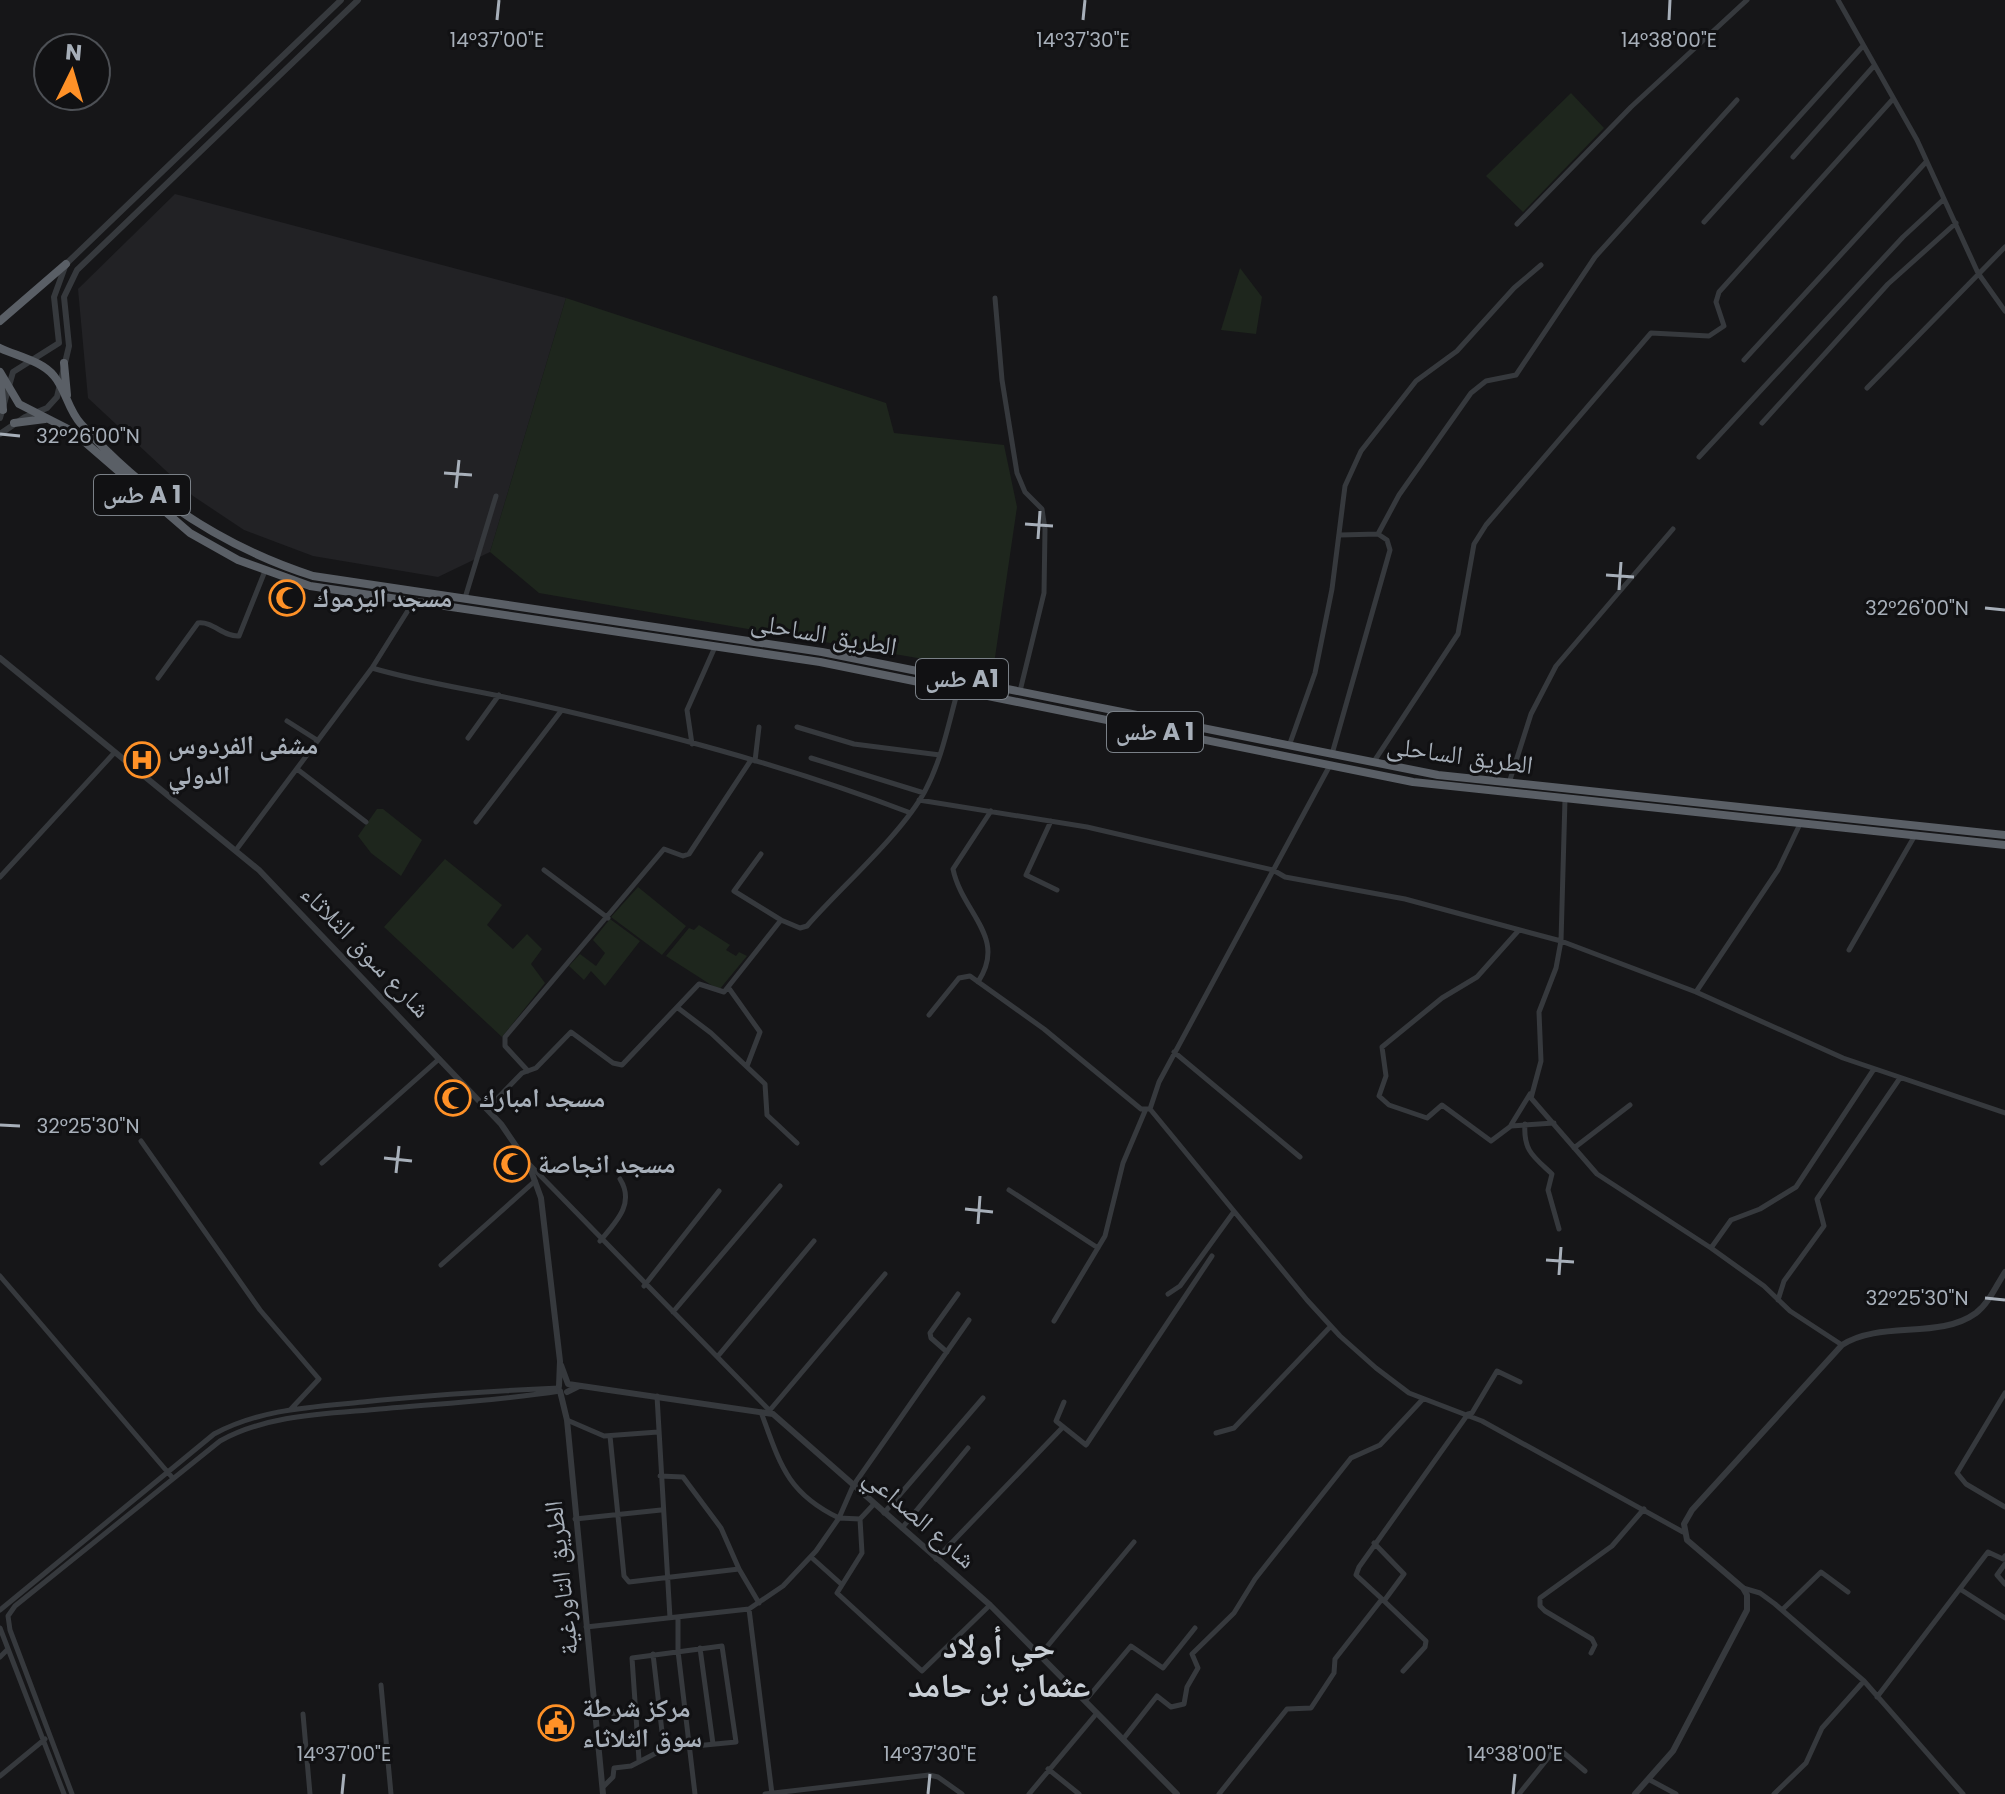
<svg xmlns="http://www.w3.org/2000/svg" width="2005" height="1794" font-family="Poppins,'Noto Naskh Arabic',sans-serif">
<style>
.built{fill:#222225}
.green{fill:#1e261d}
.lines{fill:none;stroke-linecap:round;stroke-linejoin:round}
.minor{stroke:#36393d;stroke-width:5}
.tertiary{stroke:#36393d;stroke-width:6}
.trunk{stroke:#5a5f66;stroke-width:8}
.ticks{fill:none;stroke:#a7afb9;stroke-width:3}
.labels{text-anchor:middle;stroke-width:6;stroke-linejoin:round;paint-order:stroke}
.shield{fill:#111113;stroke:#7a8087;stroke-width:2}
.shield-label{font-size:24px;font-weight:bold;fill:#a7afb9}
.poi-label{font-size:26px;font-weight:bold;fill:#a7afb9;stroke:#111113;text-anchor:start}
.street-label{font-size:26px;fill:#a7afb9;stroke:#111113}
.district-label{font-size:34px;font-weight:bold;fill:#c8ced5;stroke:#111113}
.ticks-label{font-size:20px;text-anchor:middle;fill:#a7afb9;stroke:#111113;stroke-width:6;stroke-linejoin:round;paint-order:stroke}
</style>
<rect width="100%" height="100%" fill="#161618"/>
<!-- built -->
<path class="built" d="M175 194 566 298 490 552 438 577 313 556 244 530 193 496 88 398 78 289Z"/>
<!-- green -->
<path class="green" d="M1571 93 1604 128 1523 212 1486 176Z
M1240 268 1262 297 1256 334 1221 330Z
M566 298 886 403 894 433 1004 445 1017 507 993 671 539 593 490 552Z
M377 809H383L422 840 401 876 371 853 358 836Z
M445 859 502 905 487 925 513 949 527 934 542 949 531 964 545 983 502 1037 384 927Z
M638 887 686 926 662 955 611 917Z
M610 919 640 941 605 986 591 971 584 980 569 966 580 954 596 966 605 953 593 940Z
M699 925 730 945 726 950 736 956 739 952 747 956 719 990 666 956 689 928 694 930Z"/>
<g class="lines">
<!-- minor -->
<path class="minor" d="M1838 0 1917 140 1978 273 2005 311
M1793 157 1873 67
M1704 222 1862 47
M1517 224 1631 107 1747 0
M995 298 1002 380 1017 473 1025 492 1042 509 1045 529 1044 593 1020 691
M1744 360 1926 162
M1867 388 2005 247
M1762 423 1888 284 1956 223
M1699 457 1903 237 1944 199
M1340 535 1378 534 1399 495 1471 393 1486 381 1516 375 1595 257 1737 100
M465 598 496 496
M372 668 412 604
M158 678 198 623C213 621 223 637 239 636L265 571
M287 721 317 740
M797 727 854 744 940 755
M468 738 499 695
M692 744 687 710 715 647
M1289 746 1315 673 1332 589 1345 486 1361 451 1416 381 1457 351 1514 288 1541 265
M1332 754 1390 550 1387 540 1378 534
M811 758 924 793
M755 761 759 727
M1373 763 1458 634 1474 544 1486 525 1651 333 1709 336 1724 326 1716 302 1719 292 1893 99
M1329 767 1159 1082 1150 1109 1307 1300 1340 1336 1376 1368 1409 1393 1482 1421 1683 1532
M297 769 366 822
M1509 783 1531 714 1556 666 1673 529
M1565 799 1561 941 1556 968 1539 1012 1541 1061 1531 1098 1597 1174 1711 1248 1764 1286 1790 1311 1842 1345
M919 800 1087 827 1273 870 1285 877 1405 899 1561 941 1696 992 1843 1058 2005 1113
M1051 821 1026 875 1057 890
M476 822 561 711
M236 850 372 668C423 683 475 690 527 702 655 731 785 765 908 812
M761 854 734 891 781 920
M544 870 608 918
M0 877 115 752
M1519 930 1477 977 1442 998 1382 1047 1386 1076 1379 1096 1389 1105 1427 1118 1442 1105 1491 1141 1511 1126 1554 1123
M1849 950 1914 837
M978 982C1008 937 962 913 953 869L991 811
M728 987 760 1032 747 1066
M1696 992 1778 870 1800 824
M678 1008 711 1033 765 1084 767 1115 797 1143
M929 1015 959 978 970 976 1044 1029 1141 1109H1150
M1174 1052 1300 1157
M528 1071 505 1046V1037L664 849 683 856 689 854 751 760
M487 1109 522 1073 536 1068 571 1032 613 1063 622 1065 699 984 724 992 781 920 800 928 807 926C842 886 901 835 925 791 942 759 948 725 958 690
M1525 1124C1523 1151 1534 1157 1552 1174L1548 1190 1559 1229
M1511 1125 1530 1094
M141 1141 260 1310 319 1379 291 1409
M1574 1148 1630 1105
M322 1163 439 1059
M530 1165 773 1414
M1009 1190 1098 1248
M600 1241C617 1221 635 1203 620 1179
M1711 1248 1731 1220 1760 1209 1796 1187 1874 1069
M441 1265 535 1181
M0 1276 171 1476
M644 1286 719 1191
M1168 1294 1180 1286 1233 1213
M1778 1300 1784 1281 1824 1226 1817 1199 1900 1078
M673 1312 780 1186
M1054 1321 1105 1236 1123 1163 1145 1111
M947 1352 931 1338 930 1333 958 1294
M718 1356 814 1241
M2005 1393 1957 1473 1966 1484 2005 1507
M657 1396 670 1618
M1064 1402 1056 1421 1086 1445 1212 1256
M770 1410 885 1274
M761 1412C780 1464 787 1493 839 1518L853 1486 969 1320
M567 1420 604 1436 658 1432
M1216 1433 1234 1428 1331 1326
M610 1436 624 1576 629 1582 739 1569 759 1603
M660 1476 683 1477 721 1528 739 1569
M884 1513 983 1398
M575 1519 661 1510
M860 1519 862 1553 837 1593 922 1671 990 1605
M902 1528 968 1448
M1374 1543 1404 1574 1384 1601
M811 1557 840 1583
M936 1559 1062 1428
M2005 1564 1997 1575 2005 1584
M1743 1588 1760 1593 1775 1604 1864 1681 1963 1794
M1960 1589 2005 1618
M1382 1599 1426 1641 1425 1647 1403 1671
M749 1609 772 1794
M0 1610 214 1434C260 1409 312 1407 363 1402 428 1395 493 1391 559 1388
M1782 1610 1821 1572 1848 1592
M678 1617V1651L695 1794
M586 1627 749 1609 783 1586 816 1551 839 1518 860 1519 874 1504
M0 1628 64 1794
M700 1648 713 1744
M1591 1653 1595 1645 1592 1639 1545 1611 1540 1606V1598L1612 1546 1644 1509
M653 1654 664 1749
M1040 1655 1134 1542
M0 1657 7 1650
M381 1685 391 1794
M1877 1697 1988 1552 2003 1559 2005 1556
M1085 1701 1131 1646 1163 1668 1195 1628
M303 1714 310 1794
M596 1715 634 1711
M1124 1738 1157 1696 1171 1707 1184 1704 1187 1687 1198 1668 1192 1654 1234 1613 1255 1579 1351 1458 1380 1445 1423 1399
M1048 1769 1079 1794
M0 1776 45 1739
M1650 1780 1676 1794
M603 1787 613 1777 614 1768 631 1766 664 1749 736 1742 722 1646 632 1658 639 1760
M72 1794 10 1630 8 1616 15 1606 220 1441C265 1416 319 1414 369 1410 432 1404 497 1401 560 1391
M765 1794 929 1775 938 1777 962 1794
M1029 1794 1097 1713
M1219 1794 1287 1709 1311 1708 1334 1673 1335 1659 1382 1599 1356 1575 1359 1567 1468 1414 1472 1413 1497 1371 1520 1382
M1519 1794 1557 1747 1585 1771
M1774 1794 1806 1763 1822 1728 1864 1681"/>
<!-- tertiary -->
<path class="tertiary" d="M0 418 13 372 59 343 54 297 66 264 341 0
M0 434 25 417 47 408 57 397 69 346 64 297 77 270 358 0
M0 658 259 870 501 1124 529 1165 541 1198 560 1361 559 1386
M561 1365 568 1384 773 1414 990 1605 1177 1794
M560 1391 567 1420 603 1794
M567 1392 579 1386
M1635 1794 1673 1751 1747 1610V1595L1743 1588 1687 1540 1684 1524 1692 1510 1842 1345C1881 1320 1939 1340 1976 1313 1989 1303 1996 1286 2005 1272"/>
<!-- trunk -->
<path class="trunk" d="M0 321 66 264
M0 348C17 356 42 361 54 376 66 390 68 410 81 424 145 495 223 547 313 576L822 652 1438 775 2005 835
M64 363 67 395
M0 372 19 404 72 431 190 533 238 560 310 586 820 662 1413 782 2005 845
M0 379 3 410
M14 423 45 419"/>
</g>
<!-- ticks -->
<path class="ticks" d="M497 20 499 0M1083 20 1085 0M1669 20 1670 0M0 434 20 436M444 473 472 475M456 488 459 460M1025 524 1053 526M1038 539 1040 511M1606 575 1634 577M1619 590 1621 562M1985 608 2005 610M0 1125 20 1126M384 1158 412 1161M396 1173 399 1146M965 1209 993 1212M978 1224 980 1196M1546 1260 1574 1262M1559 1275 1561 1247M1985 1298 2005 1300M342 1794 344 1774M928 1794 930 1774M1513 1794 1515 1774"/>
<!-- icons -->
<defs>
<symbol id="mosque-ring" viewBox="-11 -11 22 22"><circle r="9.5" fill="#111113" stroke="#ff9127" stroke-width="1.5"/><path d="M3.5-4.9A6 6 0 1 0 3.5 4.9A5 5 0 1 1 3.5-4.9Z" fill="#ff9127"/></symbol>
<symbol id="hospital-ring" viewBox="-11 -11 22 22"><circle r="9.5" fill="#111113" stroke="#ff9127" stroke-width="1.5"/><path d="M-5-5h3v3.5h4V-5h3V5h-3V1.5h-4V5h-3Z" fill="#ff9127"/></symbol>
<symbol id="civic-ring" viewBox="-11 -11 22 22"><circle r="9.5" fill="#111113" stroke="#ff9127" stroke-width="1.5"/><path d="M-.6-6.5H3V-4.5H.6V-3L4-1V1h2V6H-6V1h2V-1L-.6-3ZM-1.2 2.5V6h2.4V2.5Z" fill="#ff9127"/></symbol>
</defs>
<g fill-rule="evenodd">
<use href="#mosque-ring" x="267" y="578" width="40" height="40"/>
<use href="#hospital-ring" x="122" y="740" width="40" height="40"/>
<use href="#mosque-ring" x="433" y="1078" width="40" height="40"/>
<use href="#mosque-ring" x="492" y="1144" width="40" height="40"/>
<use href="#civic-ring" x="536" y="1703" width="40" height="40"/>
</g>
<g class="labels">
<!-- shield labels -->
<g class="shield">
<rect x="94" y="475" width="96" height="40" rx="6"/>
<rect x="916" y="659" width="92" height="40" rx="6"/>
<rect x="1107" y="712" width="96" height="40" rx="6"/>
</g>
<g class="shield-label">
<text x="142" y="503">طس A 1</text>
<text x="962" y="687">طس A1</text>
<text x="1155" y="740">طس A 1</text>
</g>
<!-- poi labels -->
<g class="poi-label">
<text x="313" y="607">مسجد اليرموك</text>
<text x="168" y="754">مشفى الفردوس<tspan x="168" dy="30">الدولي</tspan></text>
<text x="479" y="1107">مسجد امبارك</text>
<text x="538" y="1173">مسجد انجاصة</text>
<text x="582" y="1717">مركز شرطة<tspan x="582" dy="30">سوق الثلاثاء</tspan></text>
</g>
<!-- street labels -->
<g class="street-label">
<text transform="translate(824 634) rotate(10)" y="9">الطريق الساحلى</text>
<text transform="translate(1460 755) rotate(8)" y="9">الطريق الساحلى</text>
<text transform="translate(366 951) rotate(46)" y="9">شارع سوق الثلاثاء</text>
<text transform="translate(920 1518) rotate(41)" y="9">شارع الصداعي</text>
<text transform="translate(561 1578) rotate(-96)" y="9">الطريق التاورغية</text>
</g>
<!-- district labels -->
<g class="district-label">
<text x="999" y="1658">حي أولاد<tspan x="999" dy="39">عثمان بن حامد</tspan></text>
</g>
</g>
<g class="ticks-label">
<text x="497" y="47">14°37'00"E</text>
<text x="1083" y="47">14°37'30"E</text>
<text x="1669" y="47">14°38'00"E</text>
<text x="88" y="443">32°26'00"N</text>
<text x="1917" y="615">32°26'00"N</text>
<text x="88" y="1133">32°25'30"N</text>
<text x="1917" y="1305">32°25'30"N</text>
<text x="344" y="1761">14°37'00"E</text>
<text x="930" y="1761">14°37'30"E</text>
<text x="1515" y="1761">14°38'00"E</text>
</g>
<!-- north arrow -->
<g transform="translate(72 72) rotate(5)"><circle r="38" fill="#111113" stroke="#4d5055" stroke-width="2"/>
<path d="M0-6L14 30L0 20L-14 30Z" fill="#ff9127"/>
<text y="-12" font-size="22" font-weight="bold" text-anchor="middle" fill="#a7afb9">N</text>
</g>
</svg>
